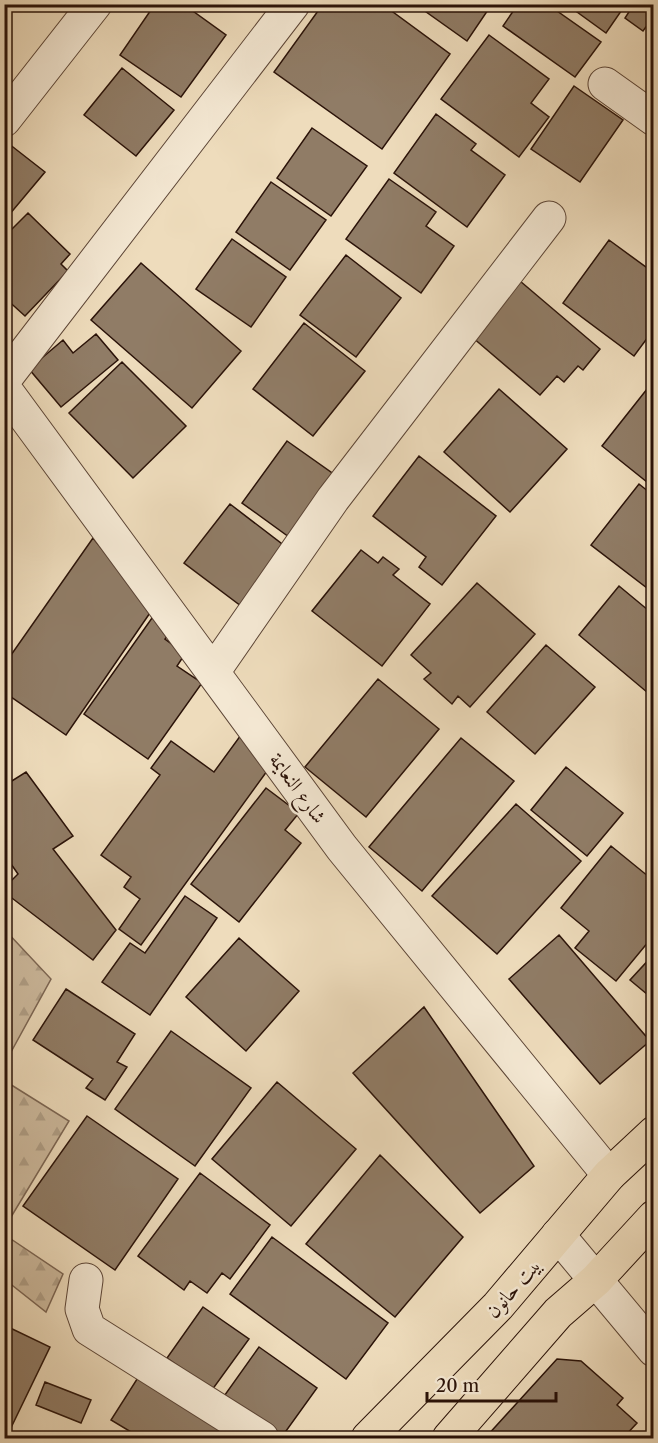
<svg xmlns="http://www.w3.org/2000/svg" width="658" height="1443" font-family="'Libre Caslon Text',Amiri,serif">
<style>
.forest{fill:url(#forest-firs);stroke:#7c6654;stroke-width:1.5}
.building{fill:#907c66;stroke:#2b1309;stroke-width:1.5}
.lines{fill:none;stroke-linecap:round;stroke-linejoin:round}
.minor-casing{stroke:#5c4536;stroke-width:35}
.major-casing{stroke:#2b1309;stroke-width:35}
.minor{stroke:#f4e8d3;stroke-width:33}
.major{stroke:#eedcbc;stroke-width:33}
.labels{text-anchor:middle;stroke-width:5;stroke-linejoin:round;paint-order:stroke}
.street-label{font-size:20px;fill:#2b1309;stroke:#f4e8d3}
</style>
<defs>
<pattern id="forest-firs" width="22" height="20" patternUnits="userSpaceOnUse" patternTransform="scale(1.5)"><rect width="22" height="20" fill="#cdba9e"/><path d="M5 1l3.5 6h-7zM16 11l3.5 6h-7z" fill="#b09f87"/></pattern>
</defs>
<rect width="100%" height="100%" fill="#eedcbc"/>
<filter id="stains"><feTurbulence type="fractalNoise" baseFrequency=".00333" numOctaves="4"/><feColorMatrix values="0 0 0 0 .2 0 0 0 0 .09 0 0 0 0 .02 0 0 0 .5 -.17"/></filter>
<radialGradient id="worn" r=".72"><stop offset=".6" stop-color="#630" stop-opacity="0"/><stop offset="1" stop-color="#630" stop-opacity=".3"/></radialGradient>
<!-- forest -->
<path class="forest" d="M5 930 51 979 5 1063Z
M5 1081 69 1121 5 1227Z
M5 1235 63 1274 46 1312 8 1282 5 1286Z"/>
<!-- building -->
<path class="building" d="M155 4H183L226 35 181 97 120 55Z
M323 4H382L450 54 382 149 274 72Z
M415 4H492L467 41Z
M518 4H547L601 42 575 77 503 26Z
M566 4H626L606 33Z
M634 4H654V16L643 31 625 18Z
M489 35 549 79 531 103 549 117 519 157 441 99Z
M122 68 174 110 136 156 84 115Z
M574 86 623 120 580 182 531 149Z
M436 114 476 144 471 150 505 175 467 227 394 173Z
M312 128 367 166 331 216 277 178Z
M4 140 45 172 4 221Z
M389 179 436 212 426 226 454 246 421 293 346 239Z
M271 182 326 220 290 270 236 232Z
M28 213 70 254 61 264 68 271 25 316 4 297V237Z
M232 239 286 277 251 327 196 289Z
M609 240 654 273V329L634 356 563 303Z
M346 255 401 298 356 357 300 315Z
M141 263 241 351 192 408 91 320Z
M520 281 600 349 583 370 578 366 564 382 557 376 540 395 472 337Z
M304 323 365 371 313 436 253 389Z
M96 334 118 360 61 407 29 369 63 340 73 353Z
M122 362 186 426 133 478 69 413Z
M651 384 654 386V484L652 486 602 446Z
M499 389 567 449 510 512 444 452Z
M287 441 335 475 289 537 242 503Z
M419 456 496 516 442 585 419 567 426 557 373 516Z
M639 484 654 496V580L647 588 591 545Z
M230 504 286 547 241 606 184 563Z
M93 538 152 610 66 735 4 692V665Z
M361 550 378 563 383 557 399 569 393 575 430 604 382 666 312 611Z
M477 583 535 634 470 707 458 696 452 704 424 679 431 673 411 655Z
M619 586 654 615V698L579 635Z
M152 618 171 631 165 639 185 654 177 666 202 683 148 759 84 714Z
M546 645 595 687 535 754 487 712Z
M378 679 439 729 366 817 305 767Z
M246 728 270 767 141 945 119 929 140 899 124 887 131 877 101 855 160 775 151 768 171 741 214 772Z
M461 738 514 781 422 891 369 847Z
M566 767 623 813 587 856 531 810Z
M26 772 73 836 53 849 116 930 93 960 4 892V888L18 874 4 854V792L11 789 7 784Z
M266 788 299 813 285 830 301 843 239 922 191 884Z
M516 804 581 861 497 954 432 896Z
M611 846 654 881V935L616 981 575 948 589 931 561 908Z
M185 896 217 918 150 1015 102 982 130 943 145 953Z
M559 935 650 1041 600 1084 509 979Z
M239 938 299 991 246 1051 186 997Z
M654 954V1000L630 980Z
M66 989 135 1034 117 1062 127 1067 105 1100 86 1088 93 1079 33 1040Z
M424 1007 534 1166 480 1213 353 1073Z
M171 1031 251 1088 195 1166 115 1109Z
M277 1082 356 1149 291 1226 212 1159Z
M87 1116 178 1179 115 1270 23 1206Z
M380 1155 463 1237 395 1317 306 1244Z
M200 1173 270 1225 230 1279 222 1273 207 1293 190 1281 184 1290 138 1256Z
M272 1237 388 1323 346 1379 230 1294Z
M203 1307 249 1339 212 1390 167 1358Z
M4 1325 50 1347 6 1438H4Z
M259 1347 317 1388 281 1438 222 1399Z
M557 1359 581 1361 623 1398 617 1405 637 1423 623 1438H487L486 1437Z
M139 1376 239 1438H141L111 1420Z
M45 1382 91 1400 81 1423 36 1405Z"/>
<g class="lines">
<defs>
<path id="minor" d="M605 84 654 119
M4 120 95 4
M4 380 293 4
M4 388 342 848 609 1175
M213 672 333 499 549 218
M558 1235 654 1350
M86 1280 82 1309 89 1329 262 1438"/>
<path id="major" d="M368 1438 498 1306 609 1175 654 1133
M449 1438 558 1313 596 1280 654 1217"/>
</defs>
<!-- minor casing -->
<use href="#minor" class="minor-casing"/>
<!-- major casing -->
<use href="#major" class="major-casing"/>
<!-- minor -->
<use href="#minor" class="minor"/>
<!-- major -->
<use href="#major" class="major"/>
</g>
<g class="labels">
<!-- street labels -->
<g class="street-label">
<text transform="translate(298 788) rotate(54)" y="7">شارع النعايمة</text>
<text transform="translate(513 1288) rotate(-49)" y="7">بيت حانون</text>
</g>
</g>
<!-- margin -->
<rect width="658" height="1443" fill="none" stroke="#eedcbc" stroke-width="24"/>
<rect x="6" y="6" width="646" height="1431" fill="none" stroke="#2b1309" stroke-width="3"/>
<rect x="12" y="12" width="634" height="1419" fill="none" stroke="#2b1309" stroke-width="1.5"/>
<!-- scale -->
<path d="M427 1392v9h129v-9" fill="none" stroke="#2b1309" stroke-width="3"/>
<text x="436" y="1392" font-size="18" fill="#2b1309" stroke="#f4e8d3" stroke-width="4.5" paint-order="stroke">20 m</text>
<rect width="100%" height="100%" filter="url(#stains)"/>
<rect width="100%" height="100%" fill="url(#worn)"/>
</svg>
